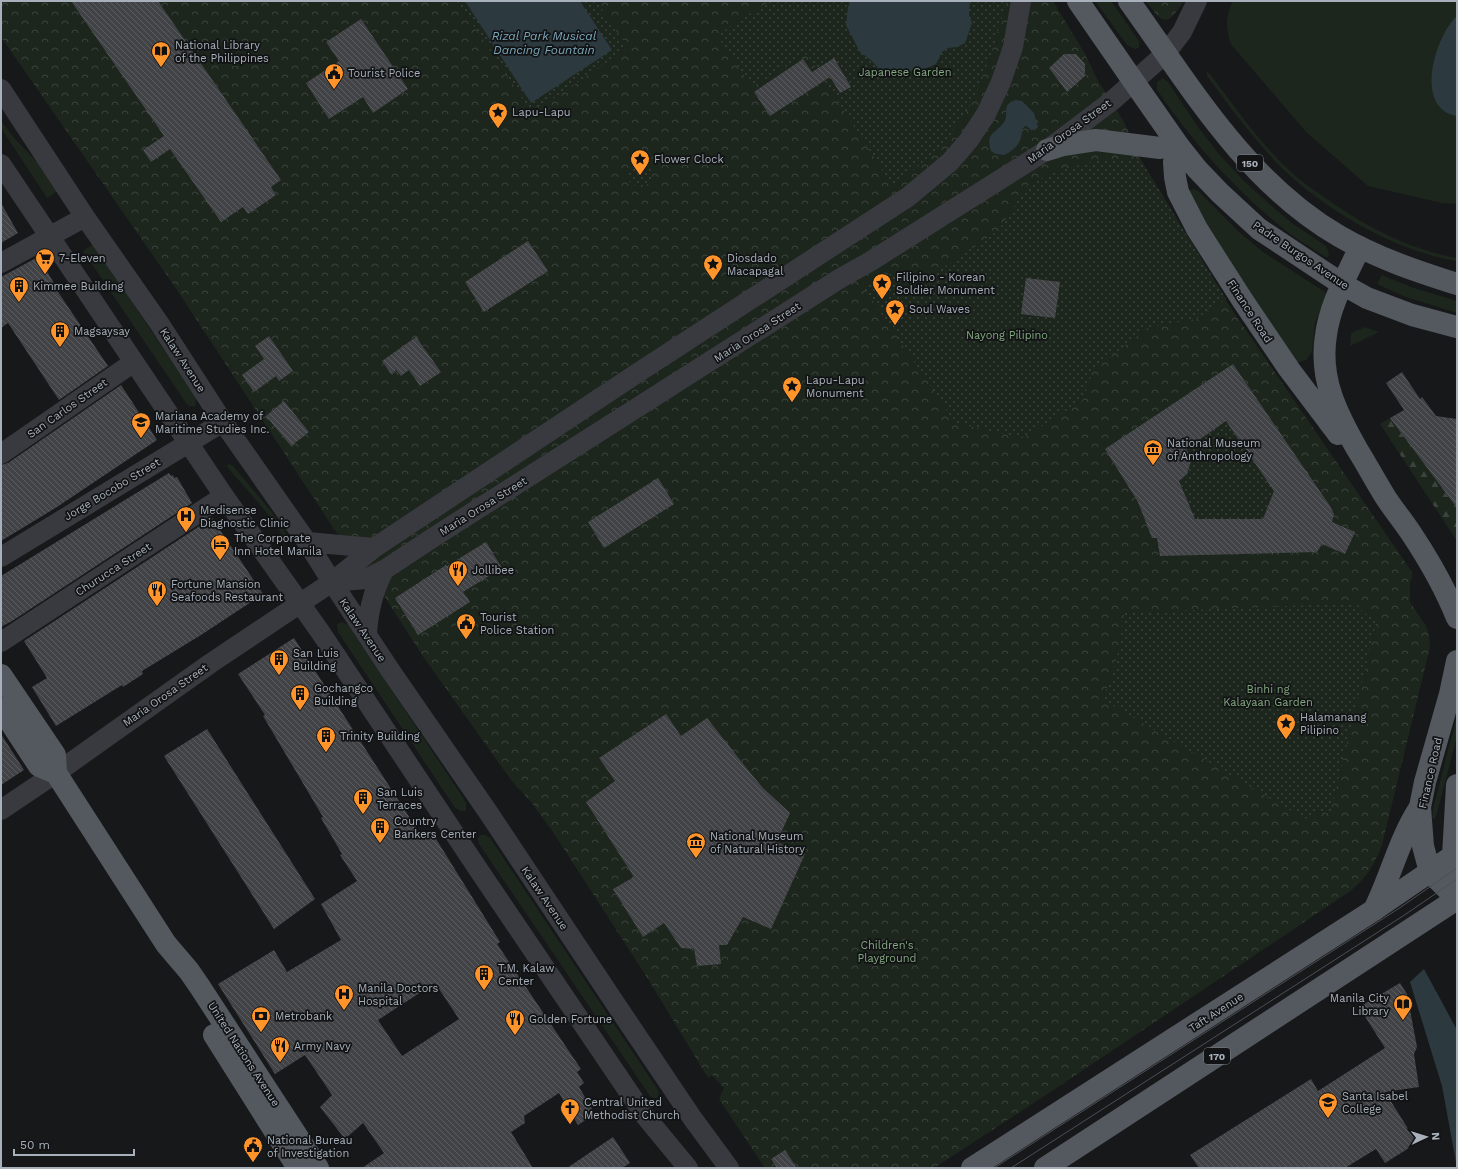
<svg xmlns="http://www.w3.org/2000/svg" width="1458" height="1169" font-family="'Work Sans',sans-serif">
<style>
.grass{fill:#1d261d}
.forest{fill:url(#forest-firs)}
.park{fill:url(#park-crowns)}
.garden{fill:url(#garden-dots)}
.water{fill:#2c3a40}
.building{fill:url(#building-back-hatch);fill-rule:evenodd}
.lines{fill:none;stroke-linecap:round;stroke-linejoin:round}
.minor{stroke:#383a3f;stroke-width:20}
.major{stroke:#54585f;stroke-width:22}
.tram{stroke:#4b4f55;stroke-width:1}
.labels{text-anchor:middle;stroke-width:3.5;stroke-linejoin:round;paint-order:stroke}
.shield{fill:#121315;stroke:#7b8289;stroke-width:1}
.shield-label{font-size:10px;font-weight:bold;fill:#a8b1bb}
.poi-label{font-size:11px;fill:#a8b1bb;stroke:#121315;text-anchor:start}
.park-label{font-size:11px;fill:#82a87e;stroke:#121315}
.street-label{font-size:11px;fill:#a8b1bb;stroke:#121315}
.water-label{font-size:12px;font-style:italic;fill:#7ca7b9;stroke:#121315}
</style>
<defs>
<pattern id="forest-firs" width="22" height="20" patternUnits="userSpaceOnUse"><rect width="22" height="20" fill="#1d261d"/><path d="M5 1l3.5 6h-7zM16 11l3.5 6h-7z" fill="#3b433c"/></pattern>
<pattern id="park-crowns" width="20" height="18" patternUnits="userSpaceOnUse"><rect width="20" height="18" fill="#1d261d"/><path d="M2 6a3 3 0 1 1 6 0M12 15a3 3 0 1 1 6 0" fill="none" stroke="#3b433c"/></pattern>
<pattern id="garden-dots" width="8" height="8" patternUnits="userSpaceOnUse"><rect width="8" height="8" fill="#1d261d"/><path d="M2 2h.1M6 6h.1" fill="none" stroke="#3b433c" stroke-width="1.8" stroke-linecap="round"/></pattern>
<pattern id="building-back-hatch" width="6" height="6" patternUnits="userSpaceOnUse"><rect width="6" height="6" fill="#414347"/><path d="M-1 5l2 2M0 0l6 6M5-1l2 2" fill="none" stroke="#5a5c60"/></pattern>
</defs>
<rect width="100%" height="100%" fill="#17181a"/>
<!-- grass -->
<path class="grass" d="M1095 1H1111L1139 41V48L1135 49 1127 45Z
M1233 1H1457V204L1442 203 1368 186 1306 132 1230 43C1226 26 1225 17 1233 1Z
M1207 72 1210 74C1235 107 1258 141 1289 170 1298 179 1309 187 1320 194 1361 224 1407 249 1457 258V261C1395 252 1319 207 1275 161 1250 134 1229 106 1207 76Z
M1163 78 1168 82 1198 127 1219 154 1245 182 1275 209 1293 224 1326 246 1329 253 1328 257H1326C1312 248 1298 240 1285 230 1235 190 1193 143 1157 90V82Z
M1 121 15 139 39 164 58 191 47 198 1 128Z
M1193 189 1198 191 1239 232 1263 252 1325 292 1326 296 1315 323 1312 352 1306 360 1297 363 1231 276 1189 193 1190 190Z
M93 244 195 396 196 402 195 406H189L186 403 83 251Z
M1382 275 1411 287 1457 301V313L1406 297 1377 284Z
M1365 327 1379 332 1350 346 1351 333Z
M229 464 233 466 271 511 286 533 283 536C268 511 247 491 229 469L227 466Z
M342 622 348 625 464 799 466 804V811H461L455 808 338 632 337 624Z
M1457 716V736L1436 817 1434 819 1432 818 1433 809Z
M480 835H485L490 838 658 1090 659 1094 657 1098H653L650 1096 479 844 478 839Z"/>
<!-- forest -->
<path class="forest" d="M1390 418 1457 508V541L1380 424Z"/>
<!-- park -->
<path class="park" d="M1 1H1053L1085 54 1097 79 1124 122 1142 162 1232 310 1412 572V578L1410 582V602L1426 626 1429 635 1430 647 1382 845C1375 864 1365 880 1349 892L1049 1093 934 1168H765L719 1099 724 1088 712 1075 708 1078 648 979 553 832 531 802 511 780 422 655 379 588 334 529 177 290 1 37Z
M1146 1H1184C1167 27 1163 25 1146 1Z"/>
<!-- garden -->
<path class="garden" d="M457 1H596L628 48 532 113Z
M770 1H1007L992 51 974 100 944 144 910 173 892 185 807 54 752 87 717 35Z
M1128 159 1142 162 1226 299 1196 319 1149 327 1093 370 1083 400 1023 438 955 423 926 379 863 287C890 271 904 268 935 273L999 230 1027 186 1055 172 1079 165 1101 160Z
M628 175a12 12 0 1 1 24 0a12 12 0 1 1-24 0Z
M1226 421 1280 499 1271 498 1265 512 1273 519H1195L1181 485 1178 481 1187 474 1192 458 1186 449Z
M1357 603C1362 613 1368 616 1377 619L1330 814C1320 811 1314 813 1305 819L1102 699C1116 671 1121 643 1124 613Z"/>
<!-- water -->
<path class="water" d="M465 1H580L612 50 531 103Z
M851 1H970L969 15 972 23 965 43 957 47 948 48 942 52 936 64 922 70 895 73 878 68 871 60 860 52 846 25 848 7Z
M1457 16V116C1413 109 1435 36 1457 16Z
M1016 100 1022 101 1034 113 1038 127 1035 130H1031L1028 127 1025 126 1022 129C1022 142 1016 149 1004 155L996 154 991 151C985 132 996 134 1004 122 1010 114 1000 104 1016 100Z
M1424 969 1457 1030V1168L1442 1086 1410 982Z"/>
<!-- building -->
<path class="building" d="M71 1H158L281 180 271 187 276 195 248 214 243 207 221 222 170 149 151 162 143 150 164 136Z
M361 19 408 89 373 113 363 97 329 119 306 83 339 61 326 42Z
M1064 54H1076L1085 64V76L1067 92 1049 68Z
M834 58 851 87 840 93 830 77 770 116 754 92 803 59 812 72Z
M1 203 18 233 1 243Z
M528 241 548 271 484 312 465 282Z
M38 257 57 288 56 289 108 366 59 400 8 323 1 328V277Z
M1026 278 1060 282 1055 318 1021 314Z
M269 336 293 371 279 381 276 376 254 392 242 375 264 359 255 346Z
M416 337 441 372 420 386 409 370 401 376 396 370 391 374 382 361Z
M1233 364 1330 506 1334 514 1332 522 1355 532 1345 554 1322 544 1317 552 1160 556 1157 538H1152L1138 502 1105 449ZM1226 421 1274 491 1263 519H1195L1179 481 1187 474 1192 458 1186 449Z
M1402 372 1420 399 1422 397 1436 416 1457 419V508L1390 418 1404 410 1386 383Z
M121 385 157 440 57 507 1 541V465L8 463Z
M284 401 309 432 291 446 266 416Z
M169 473 171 476 173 475 174 478 177 477 192 503 12 621 1 627V576Z
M658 478 674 504 604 548 588 522Z
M212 518 263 594 201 635 142 671 143 674 123 687 122 685 56 726 32 687 47 678 24 641Z
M486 542 502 568 463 592 470 602 418 635 395 598 446 565 447 566Z
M294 638 424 840 433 834 500 942 497 944 581 1069 577 1072 584 1083 579 1087 595 1114 578 1125 559 1093 524 1116 525 1123 511 1132 533 1168H362L384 1153 363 1123 345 1139 320 1107 332 1095 305 1055 275 1074 218 984 274 950 287 972 341 940 321 904 357 881 340 855 342 854 321 818 323 817 263 716 265 715 238 674ZM435 983 459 1019 402 1056 378 1020Z
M666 714 681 736 707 718 748 770 763 788 790 813 777 842 805 854 771 929 743 917 727 945H719L721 964 697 966 694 949 681 948 664 923 643 937 613 889 634 877 586 802 615 781 599 758Z
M207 729 315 899 274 929 164 756Z
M1 734 24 770 1 785Z
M1400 983 1407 994 1417 1047 1414 1054 1419 1087 1385 1092 1417 1143 1385 1163 1376 1149 1345 1168H1199L1190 1155 1311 1079 1318 1091 1385 1048 1359 1007Z
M613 1137 630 1163 622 1168H567Z
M785 1150 797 1168H777L771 1159Z"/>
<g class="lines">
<!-- minor -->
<path class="minor" d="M1 89 85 217 159 323 223 422 307 542 332 582 390 670 488 812 617 1006 693 1119 729 1168
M1 164 224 496 321 633 478 869 645 1116 688 1168
M1 263 85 217
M1 454 134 362
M307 542 374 548
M1 557 223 422
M332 582 366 579 384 570 437 535 839 279 871 261 1047 150 1113 100 1166 53 1182 32 1197 1
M367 635C368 612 373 591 384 570
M1 642 224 496
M1 810 56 773 211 663 332 582 374 548 639 372 908 197 950 162 969 140 986 114 1001 82 1013 47 1021 1"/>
<!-- major -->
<path class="major" d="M1078 1 1134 82 1178 145 1197 169 1220 193 1259 229 1342 284 1367 298 1412 315 1457 327
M1129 1C1190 86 1246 182 1339 236 1377 258 1416 271 1457 284
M1178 145 1174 162 1175 177 1178 192 1197 229 1243 301 1289 369 1338 434
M1047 150 1063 145 1096 140 1160 148 1178 145
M1360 247C1347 275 1330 304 1326 335 1319 378 1336 412 1357 449 1367 465 1376 482 1386 498 1394 510 1403 521 1411 533 1429 560 1445 588 1457 618
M1457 661 1450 694 1425 782 1420 807 1423 846 1430 872 1457 899
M1 675 55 755 56 773 166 944 189 971 200 987 318 1168
M1 708 39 766 56 773
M1457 785 1453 856 1457 893
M1374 910C1391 876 1399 839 1420 807
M214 1035 298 1168
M972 1168 1374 910 1457 853
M1045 1168 1457 899"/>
<!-- tram -->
<path class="tram" d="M994 1168 1398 909 1457 868
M1011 1168 1403 916 1457 879"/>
</g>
<!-- icons -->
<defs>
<symbol id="library-pin" viewBox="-11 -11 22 30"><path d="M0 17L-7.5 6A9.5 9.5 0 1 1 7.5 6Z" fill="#ff952a" stroke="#121315"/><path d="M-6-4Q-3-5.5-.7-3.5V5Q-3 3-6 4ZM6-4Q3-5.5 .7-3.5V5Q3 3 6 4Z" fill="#111"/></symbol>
<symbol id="civic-pin" viewBox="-11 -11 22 30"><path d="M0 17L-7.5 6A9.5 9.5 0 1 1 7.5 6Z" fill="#ff952a" stroke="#121315"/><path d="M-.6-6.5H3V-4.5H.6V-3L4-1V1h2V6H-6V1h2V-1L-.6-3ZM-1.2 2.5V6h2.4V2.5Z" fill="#111"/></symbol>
<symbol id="sight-pin" viewBox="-11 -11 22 30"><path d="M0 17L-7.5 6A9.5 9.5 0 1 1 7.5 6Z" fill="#ff952a" stroke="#121315"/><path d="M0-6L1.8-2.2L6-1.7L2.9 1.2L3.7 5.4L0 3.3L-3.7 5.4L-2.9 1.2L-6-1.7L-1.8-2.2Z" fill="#111"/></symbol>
<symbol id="supermarket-pin" viewBox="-11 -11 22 30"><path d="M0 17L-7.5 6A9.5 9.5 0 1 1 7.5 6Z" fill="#ff952a" stroke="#121315"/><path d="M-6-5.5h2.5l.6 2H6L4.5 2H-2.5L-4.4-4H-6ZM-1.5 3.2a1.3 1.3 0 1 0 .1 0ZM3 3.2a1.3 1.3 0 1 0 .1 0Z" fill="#111"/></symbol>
<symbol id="building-pin" viewBox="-11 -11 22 30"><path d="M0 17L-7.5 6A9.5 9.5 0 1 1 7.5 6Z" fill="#ff952a" stroke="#121315"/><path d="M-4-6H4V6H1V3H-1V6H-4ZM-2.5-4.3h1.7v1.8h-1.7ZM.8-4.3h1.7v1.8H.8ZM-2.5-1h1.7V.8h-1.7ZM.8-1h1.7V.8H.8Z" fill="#111"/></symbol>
<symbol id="school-pin" viewBox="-11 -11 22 30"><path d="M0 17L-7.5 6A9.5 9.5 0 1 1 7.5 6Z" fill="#ff952a" stroke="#121315"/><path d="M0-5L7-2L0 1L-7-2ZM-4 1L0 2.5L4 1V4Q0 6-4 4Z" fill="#111"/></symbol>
<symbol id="museum-pin" viewBox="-11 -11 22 30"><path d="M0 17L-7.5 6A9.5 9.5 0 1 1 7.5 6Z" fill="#ff952a" stroke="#121315"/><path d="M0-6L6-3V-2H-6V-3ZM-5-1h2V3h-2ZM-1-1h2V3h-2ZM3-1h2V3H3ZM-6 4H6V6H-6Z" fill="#111"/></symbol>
<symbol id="hospital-pin" viewBox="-11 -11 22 30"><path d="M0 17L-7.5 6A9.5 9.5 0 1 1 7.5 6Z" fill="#ff952a" stroke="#121315"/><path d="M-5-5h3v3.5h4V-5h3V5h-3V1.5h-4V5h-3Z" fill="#111"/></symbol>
<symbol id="hotel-pin" viewBox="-11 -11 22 30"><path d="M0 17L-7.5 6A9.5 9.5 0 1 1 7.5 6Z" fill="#ff952a" stroke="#121315"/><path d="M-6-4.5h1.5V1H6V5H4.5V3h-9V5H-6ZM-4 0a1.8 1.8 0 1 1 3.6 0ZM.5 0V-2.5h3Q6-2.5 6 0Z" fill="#111"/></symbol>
<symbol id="restaurant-pin" viewBox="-11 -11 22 30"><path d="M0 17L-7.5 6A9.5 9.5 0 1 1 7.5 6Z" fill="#ff952a" stroke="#121315"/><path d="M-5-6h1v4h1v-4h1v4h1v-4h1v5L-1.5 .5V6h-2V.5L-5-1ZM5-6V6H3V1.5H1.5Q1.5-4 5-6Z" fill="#111"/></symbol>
<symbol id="bank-pin" viewBox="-11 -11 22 30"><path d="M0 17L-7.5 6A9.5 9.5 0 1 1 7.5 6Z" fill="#ff952a" stroke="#121315"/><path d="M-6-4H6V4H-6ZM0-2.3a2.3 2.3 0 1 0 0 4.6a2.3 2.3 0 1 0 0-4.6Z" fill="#111"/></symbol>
<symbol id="university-pin" viewBox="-11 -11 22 30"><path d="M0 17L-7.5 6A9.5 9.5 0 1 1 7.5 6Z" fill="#ff952a" stroke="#121315"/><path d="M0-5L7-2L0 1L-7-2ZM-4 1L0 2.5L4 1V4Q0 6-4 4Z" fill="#111"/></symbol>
<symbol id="church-pin" viewBox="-11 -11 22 30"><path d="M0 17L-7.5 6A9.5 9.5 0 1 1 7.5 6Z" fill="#ff952a" stroke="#121315"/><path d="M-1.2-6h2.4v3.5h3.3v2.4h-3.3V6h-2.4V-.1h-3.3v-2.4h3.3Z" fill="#111"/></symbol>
</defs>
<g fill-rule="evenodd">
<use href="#library-pin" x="150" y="40" width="22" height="30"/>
<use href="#civic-pin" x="323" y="62" width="22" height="30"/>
<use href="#sight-pin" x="487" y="101" width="22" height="30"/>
<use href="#sight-pin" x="629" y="148" width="22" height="30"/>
<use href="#supermarket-pin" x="34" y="247" width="22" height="30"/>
<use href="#sight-pin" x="702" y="253" width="22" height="30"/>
<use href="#sight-pin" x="871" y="272" width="22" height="30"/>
<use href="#building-pin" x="8" y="275" width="22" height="30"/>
<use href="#sight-pin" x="884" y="298" width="22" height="30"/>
<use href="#building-pin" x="49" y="320" width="22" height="30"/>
<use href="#sight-pin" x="781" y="375" width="22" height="30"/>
<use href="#school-pin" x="130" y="411" width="22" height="30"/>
<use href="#museum-pin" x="1142" y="438" width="22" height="30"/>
<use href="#hospital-pin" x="175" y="505" width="22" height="30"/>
<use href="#hotel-pin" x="209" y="533" width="22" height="30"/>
<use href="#restaurant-pin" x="447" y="559" width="22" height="30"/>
<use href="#restaurant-pin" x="146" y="579" width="22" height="30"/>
<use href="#civic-pin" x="455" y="612" width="22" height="30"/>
<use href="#building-pin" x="268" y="648" width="22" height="30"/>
<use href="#building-pin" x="289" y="683" width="22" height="30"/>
<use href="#sight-pin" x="1275" y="712" width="22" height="30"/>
<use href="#building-pin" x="315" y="725" width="22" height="30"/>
<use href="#building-pin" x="352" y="787" width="22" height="30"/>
<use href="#building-pin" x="369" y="816" width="22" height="30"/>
<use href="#museum-pin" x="685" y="831" width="22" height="30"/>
<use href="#building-pin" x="473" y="963" width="22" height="30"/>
<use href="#hospital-pin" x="333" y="983" width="22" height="30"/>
<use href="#library-pin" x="1392" y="993" width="22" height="30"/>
<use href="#bank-pin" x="250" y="1005" width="22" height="30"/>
<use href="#restaurant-pin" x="504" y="1008" width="22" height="30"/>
<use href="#restaurant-pin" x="269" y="1035" width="22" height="30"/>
<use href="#university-pin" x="1317" y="1091" width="22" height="30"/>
<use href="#church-pin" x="559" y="1097" width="22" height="30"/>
<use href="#civic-pin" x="242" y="1135" width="22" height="30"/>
</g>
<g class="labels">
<!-- shield labels -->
<g class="shield">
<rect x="1237" y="155" width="26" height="16" rx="3"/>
<rect x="1204" y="1048" width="26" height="16" rx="3"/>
</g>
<g class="shield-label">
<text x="1250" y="167">150</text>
<text x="1217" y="1060">170</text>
</g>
<!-- poi labels -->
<g class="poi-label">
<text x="175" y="49">National Library<tspan x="175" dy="13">of the Philippines</tspan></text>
<text x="348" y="77">Tourist Police</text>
<text x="512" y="116">Lapu-Lapu</text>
<text x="654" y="163">Flower Clock</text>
<text x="59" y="262">7-Eleven</text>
<text x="727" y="262">Diosdado<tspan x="727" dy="13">Macapagal</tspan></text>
<text x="896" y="281">Filipino - Korean<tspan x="896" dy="13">Soldier Monument</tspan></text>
<text x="33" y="290">Kimmee Building</text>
<text x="909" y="313">Soul Waves</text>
<text x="74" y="335">Magsaysay</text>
<text x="806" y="384">Lapu-Lapu<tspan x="806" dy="13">Monument</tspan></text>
<text x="155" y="420">Mariana Academy of<tspan x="155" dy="13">Maritime Studies Inc.</tspan></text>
<text x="1167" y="447">National Museum<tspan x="1167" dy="13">of Anthropology</tspan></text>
<text x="200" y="514">Medisense<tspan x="200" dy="13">Diagnostic Clinic</tspan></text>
<text x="234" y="542">The Corporate<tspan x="234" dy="13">Inn Hotel Manila</tspan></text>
<text x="472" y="574">Jollibee</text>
<text x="171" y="588">Fortune Mansion<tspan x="171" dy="13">Seafoods Restaurant</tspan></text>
<text x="480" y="621">Tourist<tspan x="480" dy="13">Police Station</tspan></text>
<text x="293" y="657">San Luis<tspan x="293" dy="13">Building</tspan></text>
<text x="314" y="692">Gochangco<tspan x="314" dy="13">Building</tspan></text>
<text x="1300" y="721">Halamanang<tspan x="1300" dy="13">Pilipino</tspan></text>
<text x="340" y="740">Trinity Building</text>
<text x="377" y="796">San Luis<tspan x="377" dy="13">Terraces</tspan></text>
<text x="394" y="825">Country<tspan x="394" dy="13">Bankers Center</tspan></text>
<text x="710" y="840">National Museum<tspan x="710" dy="13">of Natural History</tspan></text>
<text x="498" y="972">T.M. Kalaw<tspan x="498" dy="13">Center</tspan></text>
<text x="358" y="992">Manila Doctors<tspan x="358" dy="13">Hospital</tspan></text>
<text x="1389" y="1002" text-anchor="end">Manila City<tspan x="1389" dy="13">Library</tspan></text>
<text x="275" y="1020">Metrobank</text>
<text x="529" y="1023">Golden Fortune</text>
<text x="294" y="1050">Army Navy</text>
<text x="1342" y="1100">Santa Isabel<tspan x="1342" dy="13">College</tspan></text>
<text x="584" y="1106">Central United<tspan x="584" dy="13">Methodist Church</tspan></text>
<text x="267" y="1144">National Bureau<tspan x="267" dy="13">of Investigation</tspan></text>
</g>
<!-- park labels -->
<g class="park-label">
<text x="905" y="76">Japanese Garden</text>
<text x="1007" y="339">Nayong Pilipino</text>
<text x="1268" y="693">Binhi ng<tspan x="1268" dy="13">Kalayaan Garden</tspan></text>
<text x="887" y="949">Children's<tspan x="887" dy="13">Playground</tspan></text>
</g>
<!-- street labels -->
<g class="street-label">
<text transform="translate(1069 131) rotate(-36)" y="4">Maria Orosa Street</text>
<text transform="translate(1301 255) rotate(34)" y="4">Padre Burgos Avenue</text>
<text transform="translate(1250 311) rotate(57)" y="4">Finance Road</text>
<text transform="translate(757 332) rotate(-33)" y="4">Maria Orosa Street</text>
<text transform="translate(183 360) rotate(57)" y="4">Kalaw Avenue</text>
<text transform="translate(67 408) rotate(-35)" y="4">San Carlos Street</text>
<text transform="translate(112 489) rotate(-31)" y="4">Jorge Bocobo Street</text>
<text transform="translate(483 506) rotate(-32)" y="4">Maria Orosa Street</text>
<text transform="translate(113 569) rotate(-33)" y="4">Churucca Street</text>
<text transform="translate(363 630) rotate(56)" y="4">Kalaw Avenue</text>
<text transform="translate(165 695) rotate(-35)" y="4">Maria Orosa Street</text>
<text transform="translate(1430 773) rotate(-77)" y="4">Finance Road</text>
<text transform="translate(545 898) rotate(56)" y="4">Kalaw Avenue</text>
<text transform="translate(1216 1012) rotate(-33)" y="4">Taft Avenue</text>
<text transform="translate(244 1054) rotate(57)" y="4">United Nations Avenue</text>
</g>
<!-- water labels -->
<g class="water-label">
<text x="544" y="40">Rizal Park Musical<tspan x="544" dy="14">Dancing Fountain</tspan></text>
</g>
</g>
<!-- border -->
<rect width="1458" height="1169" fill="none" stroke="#a8b1bb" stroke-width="4"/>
<!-- north arrow -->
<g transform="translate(1426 1137) rotate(86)" stroke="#121315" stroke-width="3" paint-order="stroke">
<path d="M0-3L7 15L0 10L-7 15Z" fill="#a8b1bb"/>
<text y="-6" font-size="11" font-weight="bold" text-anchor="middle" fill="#a8b1bb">N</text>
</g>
<!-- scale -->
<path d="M14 1149v6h120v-6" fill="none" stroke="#a8b1bb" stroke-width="2"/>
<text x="20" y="1149" font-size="12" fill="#a8b1bb" stroke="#121315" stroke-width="3" paint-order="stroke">50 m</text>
</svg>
